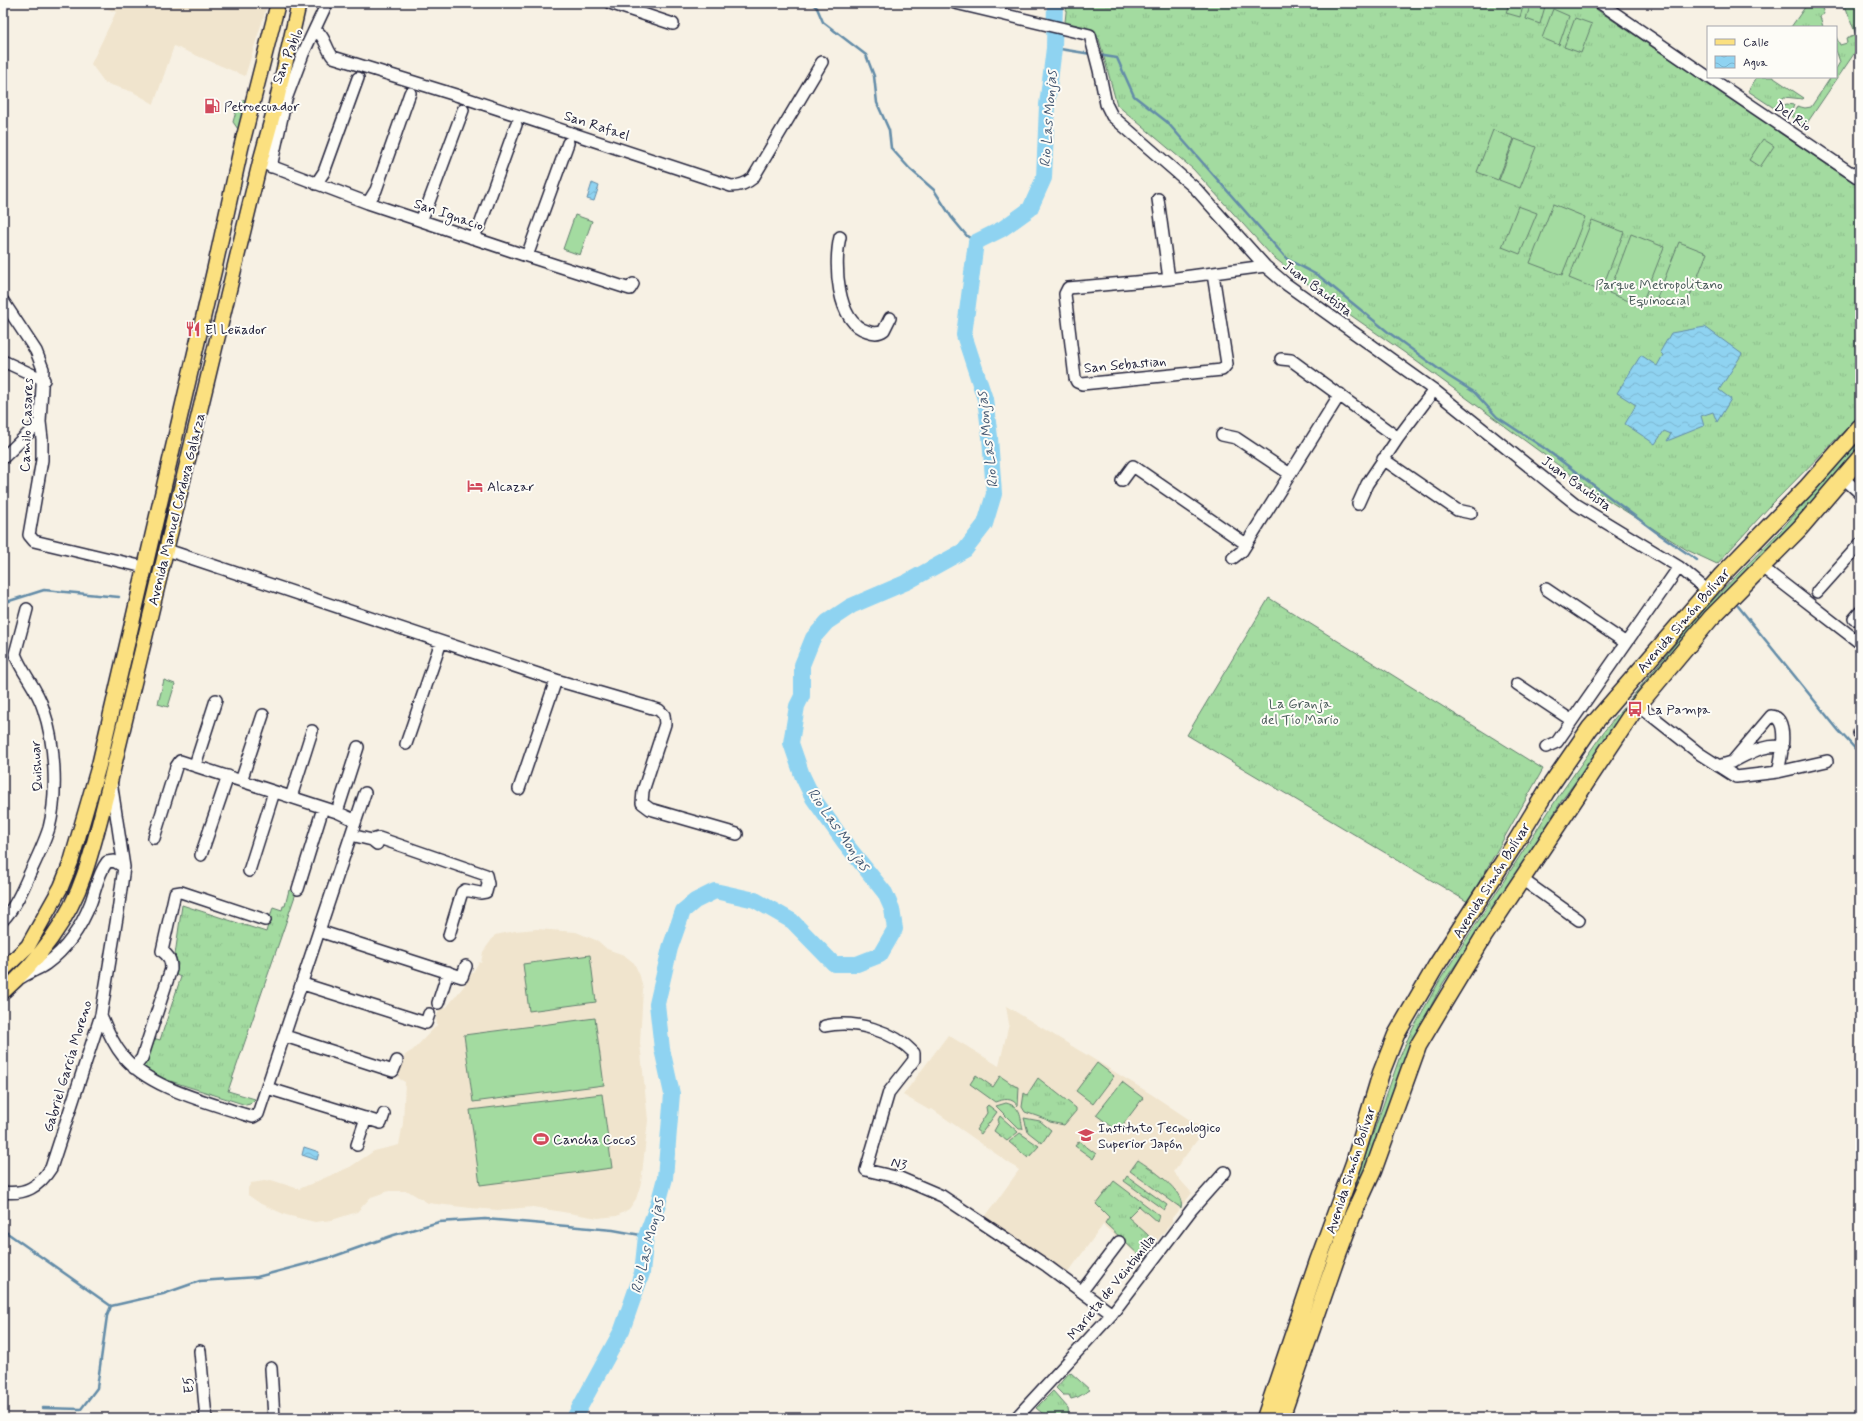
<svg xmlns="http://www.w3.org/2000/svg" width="1863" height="1421" font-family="Mynerve,sans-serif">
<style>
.built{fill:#f0e4cd}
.grass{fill:url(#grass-tufts);stroke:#627e6e}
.pitch{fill:#a3dba0;stroke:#627e6e}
.water{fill:url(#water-waves);stroke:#638ca8}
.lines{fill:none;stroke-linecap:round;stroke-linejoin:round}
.stream{stroke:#638ca8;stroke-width:2.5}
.river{stroke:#8fd3f1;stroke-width:16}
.minor-casing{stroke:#22223b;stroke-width:14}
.major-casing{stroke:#22223b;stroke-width:17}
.highway-casing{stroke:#22223b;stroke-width:19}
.minor{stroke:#fdfcf7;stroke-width:11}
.major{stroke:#fbe080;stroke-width:14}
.highway{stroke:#fbe080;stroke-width:16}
.labels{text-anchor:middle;stroke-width:4;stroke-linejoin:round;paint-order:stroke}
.street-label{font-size:14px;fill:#22223b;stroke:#fdfcf7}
.poi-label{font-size:14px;fill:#22223b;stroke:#fdfcf7;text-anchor:start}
.park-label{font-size:14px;fill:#495a59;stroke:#fdfcf7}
.water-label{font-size:15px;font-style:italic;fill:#435772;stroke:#fdfcf7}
</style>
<defs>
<pattern id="grass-tufts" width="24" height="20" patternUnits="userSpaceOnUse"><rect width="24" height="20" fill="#a3dba0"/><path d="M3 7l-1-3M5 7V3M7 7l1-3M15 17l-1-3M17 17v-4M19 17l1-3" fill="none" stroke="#8cbc8b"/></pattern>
<pattern id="water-waves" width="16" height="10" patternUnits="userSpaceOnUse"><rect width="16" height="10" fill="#8fd3f1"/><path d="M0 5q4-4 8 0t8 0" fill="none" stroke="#7bb5d0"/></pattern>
</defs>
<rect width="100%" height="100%" fill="#f7f1e4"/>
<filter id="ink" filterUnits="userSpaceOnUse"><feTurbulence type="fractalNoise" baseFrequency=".025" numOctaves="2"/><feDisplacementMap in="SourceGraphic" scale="8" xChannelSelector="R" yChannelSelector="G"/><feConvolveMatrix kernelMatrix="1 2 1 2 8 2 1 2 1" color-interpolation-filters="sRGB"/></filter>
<g filter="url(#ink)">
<!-- built -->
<path class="built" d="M90 3H268L245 76 174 46 154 104 133 92 105 83 91 64 116 12Z
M537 929 576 932 598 941 607 949 624 955 634 963 640 976 643 989 640 1043 648 1120 641 1183 636 1199 629 1209 617 1216 598 1218 533 1207 498 1210 471 1208 428 1203 408 1191H389L371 1197 357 1212 332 1220 315 1222 286 1215 261 1204 248 1195V1188L251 1183 271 1180 299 1189 350 1167 374 1151 399 1145 403 1123 405 1082 398 1078 405 1055 413 1050 437 1025 436 1017 440 1009 446 1008 464 986 479 962 481 963 483 952 495 935 515 931Z
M1006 1006 1151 1094 1205 1130 1173 1172 1192 1193 1172 1218V1222L1142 1259 1103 1225 1067 1274 985 1217 1019 1170 932 1109 929 1110 903 1095 948 1035 999 1066 1009 1024Z"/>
<!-- grass -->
<path class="grass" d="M1067 3H1587L1860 187V415L1770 506 1717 564 1687 550 1595 492 1405 353 1326 298 1272 256 1193 169 1117 105 1099 39 1086 27 1065 22Z
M1808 3H1826L1821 5 1824 14 1820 16 1823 27H1791Z
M1841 3 1860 4V45L1805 126 1792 118 1797 106 1805 108 1811 107 1831 77H1836V69L1840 62 1836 50V37L1840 45 1847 43 1846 39 1856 35 1846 8H1843Z
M1757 77H1774V78L1804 98 1803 99 1784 97 1774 108 1748 91Z
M249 97 240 132 233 122 238 104Z
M1787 104 1794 105 1789 118 1778 111 1784 105Z
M1860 439V449L1629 709 1562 800 1522 868 1443 983 1415 1036 1404 1061 1378 1138 1283 1387 1324 1264 1365 1157 1399 1059 1410 1034 1440 980 1558 797 1605 730 1703 610 1781 530Z
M1269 598 1543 769 1468 902 1187 735Z
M289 890 296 893 228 1091 255 1099 250 1104 246 1105 164 1079 144 1068 143 1066 153 1038 160 1040 181 977 176 975 178 964 175 955 182 905 266 932 273 907 282 910 283 906H285Z
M976 1075 993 1087 1000 1076 1015 1086 1019 1087 1018 1106C1012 1097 1004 1099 995 1102L970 1084Z
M1038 1078 1076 1108V1111L1064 1125 1050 1122 1045 1119 1025 1112 1022 1107 1024 1093 1027 1095Z
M1006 1103C1022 1107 1020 1117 1023 1129H1019L996 1106Z
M988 1105 997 1112 981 1134 976 1130 987 1113 986 1107Z
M1000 1116 1018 1132 1007 1141 994 1131 999 1122 998 1120Z
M1024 1118 1040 1121 1051 1130 1042 1143 1028 1132Z
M1020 1133 1039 1146 1028 1158 1009 1142Z
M1079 1141 1096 1154 1093 1159 1075 1146Z
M1138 1160C1150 1168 1186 1191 1181 1208L1130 1171Z
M1127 1176 1167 1205 1164 1210 1124 1181Z
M1114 1181 1159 1215 1157 1222 1139 1206 1128 1217 1147 1234 1154 1243 1142 1258 1105 1223 1109 1217 1096 1204Z
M1070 1372 1090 1390 1078 1397 1071 1399 1069 1395H1063L1056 1388Z
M1053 1391 1068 1408 1069 1414 1073 1418H1048L1036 1408Z"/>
<!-- pitch -->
<path class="pitch" d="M1509 3H1524L1520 17 1506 13Z
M1531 3H1546L1540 24 1526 19Z
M1553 9 1569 16 1559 45 1542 38Z
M1575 18 1592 24 1581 53 1564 47Z
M1493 130 1514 139 1498 180 1477 172Z
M1515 139 1536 147 1520 188 1499 180Z
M1763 139 1774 146 1760 167 1749 160Z
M1553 204 1585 217 1562 275 1530 263Z
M1518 206 1537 213 1520 254 1502 247Z
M575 215 592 221 580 255 563 249Z
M1592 220 1624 232 1601 291 1569 278Z
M1631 234 1664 247 1641 306 1609 293Z
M1679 242 1707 253 1685 309 1657 298Z
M164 680 175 684 168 707 158 704Z
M590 955 596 1002 529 1011 523 964Z
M595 1018 604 1085 473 1102 464 1035Z
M1097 1063 1114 1076 1093 1104 1076 1091Z
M1122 1082 1143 1098 1118 1131 1096 1115Z
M602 1094 612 1168 480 1185 470 1110Z"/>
<!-- water -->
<path class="water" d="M592 183 599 186 594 201 587 199Z
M1705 327 1742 354 1719 390 1731 399 1717 422 1713 412 1701 416 1704 426 1667 441 1671 434 1664 431 1655 444 1625 424 1636 405 1617 393 1641 355 1657 366 1663 355 1660 352 1671 333Z
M304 1147 319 1152 317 1160 302 1155Z"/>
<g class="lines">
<!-- stream -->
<path class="stream" d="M812 3 817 8 823 22 866 55 874 76 877 103 889 130 891 148 910 169 934 190 952 218 967 236 976 242
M1054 48 1091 54
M1098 55 1117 58 1134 96 1167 122 1287 259 1319 276 1388 332 1448 376 1474 392 1497 417 1544 448 1656 532 1697 560
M3 603 44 590 119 597
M1738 606 1839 731 1860 754
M3 1230 111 1306
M43 1408 81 1409 97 1388 107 1316 111 1306 163 1294 200 1281 257 1277 332 1257 394 1235 439 1222 485 1219 613 1230 646 1236"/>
<!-- river -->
<path class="river" d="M574 1418 622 1330 642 1273 646 1236 658 1204 665 1178 672 1094 662 1049 657 1004 670 948 683 911 695 901 715 891 755 900 792 921 834 964H857L880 955 895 929 892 909 885 893 845 843 813 798 802 775 791 743 797 706 802 696V665L813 638 827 622 851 606 907 582 965 550 985 524 994 494 990 437 985 399 964 335 976 242 1002 229 1030 209 1044 178 1047 105 1054 48 1055 3"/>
<defs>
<path id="minor" d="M610 3 673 24
M955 3 1090 35 1099 70 1106 104 1112 116 1196 189 1265 266 1286 284 1434 390 1577 505 1679 567 1708 591
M1600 3 1708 77
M313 33 320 34C326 41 327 50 333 57L459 96 731 186C740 186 746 184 753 178L822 62
M1709 77 1860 179
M260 162 368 203 527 256 630 289 633 284
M271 167 286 99 303 54 327 3
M316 184 324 172 358 78
M1158 199 1169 279
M368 203 376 190 410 93
M421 220 427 207 463 110
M840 237C834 262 836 322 867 331 872 333 879 334 884 330L890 318
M472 238 480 225 516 125
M527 256 568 143
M1213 274 1227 364 1222 370 1082 384 1077 382 1075 378 1065 294 1068 288 1169 279 1265 266
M3 301 36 351 43 369 40 422 42 439V460L29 535 34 541 38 542 144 567
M1281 359 1291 360 1398 438
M3 361 44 380
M1222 435 1236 438 1290 474
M3 458 40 422
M1383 459 1457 510 1471 513
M1842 477 1860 493
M1122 481 1133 466 1246 544
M1358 504 1367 484 1398 438 1434 390
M167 550 556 680 659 710 664 715 665 724 643 791 642 803 650 809 737 834
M1233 558 1242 551 1340 394
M1763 568 1860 643
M1546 589 1626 643
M1817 592 1860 544
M1854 619 1860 612
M1517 684 1571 720
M1638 705 1700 754 1736 777 1778 772 1827 761
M1859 733 1860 732
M406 744 441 642
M1546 747 1557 742 1679 567
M1736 760C1752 752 1765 744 1783 747
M195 765 216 700
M1718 766 1732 762 1771 716C1790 717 1781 759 1778 772
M241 781 263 715
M519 789 556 680
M291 797 312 731
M337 812 358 747
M351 835 372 840 377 844
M154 838 176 767 180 761 337 812 352 819 355 822
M372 840 379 838 486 875 488 884 486 892 480 893 465 890 462 892 449 935
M201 855 228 776
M249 871 274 792
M1523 880 1579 920
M298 889 323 808
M3 920C15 907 22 891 29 875 36 860 44 844 49 828 58 793 55 742 43 708 37 688 22 673 15 654L27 609
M319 931 462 977 466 966
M22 977C30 972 39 969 46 964 67 949 82 925 91 902 96 888 98 874 107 862L114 861 124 867
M303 984 426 1023 429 1014
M438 1003 448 972
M101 1015C107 1030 113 1044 123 1056 149 1088 205 1101 243 1114L253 1117 258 1114 365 793
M825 1026C855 1019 893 1031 914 1053V1060L889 1092 866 1170 900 1178 942 1196 1047 1266 1112 1314
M285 1036 393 1071 397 1061
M134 1068 142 1058 145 1049 171 969C171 960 169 956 162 951L175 893 181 892 265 920
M267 1088 381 1123 384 1114
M357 1145 366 1118
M3 1192C25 1195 39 1187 51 1168L101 1015 118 911 124 867 111 781
M1082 1291 1119 1242
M200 1351 206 1418
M271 1368 274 1418
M1016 1418 1112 1314 1192 1209 1225 1172"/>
<path id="major" d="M3 970 28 946 61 887 71 862 99 765 214 271 241 148 278 3
M3 992C38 961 69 920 84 875 95 844 102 811 111 778L260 162 276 104 299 3"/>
<path id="highway" d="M1265 1418 1318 1261 1354 1163 1381 1073 1396 1035 1436 966 1514 845 1546 792 1590 728 1722 575 1807 487 1860 427
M1281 1418 1335 1262 1352 1217 1373 1171 1418 1046 1443 1004 1484 936 1635 709 1711 618 1800 528 1860 458"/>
</defs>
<!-- minor casing -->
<use href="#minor" class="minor-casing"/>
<!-- major casing -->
<use href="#major" class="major-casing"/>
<!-- highway casing -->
<use href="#highway" class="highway-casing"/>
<!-- minor -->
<use href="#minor" class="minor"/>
<!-- major -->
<use href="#major" class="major"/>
<!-- highway -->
<use href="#highway" class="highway"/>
</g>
</g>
<!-- icons -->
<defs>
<symbol id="fuel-bare" viewBox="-9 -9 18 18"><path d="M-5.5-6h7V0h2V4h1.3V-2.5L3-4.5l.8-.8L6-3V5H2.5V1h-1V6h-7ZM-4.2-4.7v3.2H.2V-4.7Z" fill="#d1495b" stroke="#fdfcf7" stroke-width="2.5" paint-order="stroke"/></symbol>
<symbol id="restaurant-bare" viewBox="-9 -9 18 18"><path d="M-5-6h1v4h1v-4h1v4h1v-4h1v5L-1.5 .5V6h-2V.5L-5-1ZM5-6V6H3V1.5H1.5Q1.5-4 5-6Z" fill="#d1495b" stroke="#fdfcf7" stroke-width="2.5" paint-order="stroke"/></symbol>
<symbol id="hotel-bare" viewBox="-9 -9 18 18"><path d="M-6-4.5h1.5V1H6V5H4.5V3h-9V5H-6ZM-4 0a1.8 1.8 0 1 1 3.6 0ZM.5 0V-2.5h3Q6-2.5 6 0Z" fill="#d1495b" stroke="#fdfcf7" stroke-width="2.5" paint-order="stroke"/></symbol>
<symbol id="bus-bare" viewBox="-9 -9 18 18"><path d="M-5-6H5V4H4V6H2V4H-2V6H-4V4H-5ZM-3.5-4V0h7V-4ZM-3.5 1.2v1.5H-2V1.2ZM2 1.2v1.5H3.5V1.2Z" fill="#d1495b" stroke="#fdfcf7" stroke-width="2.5" paint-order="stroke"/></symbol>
<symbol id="university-bare" viewBox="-9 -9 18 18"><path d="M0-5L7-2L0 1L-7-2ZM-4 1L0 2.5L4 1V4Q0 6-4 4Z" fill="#d1495b" stroke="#fdfcf7" stroke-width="2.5" paint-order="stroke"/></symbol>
<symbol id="stadium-bare" viewBox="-9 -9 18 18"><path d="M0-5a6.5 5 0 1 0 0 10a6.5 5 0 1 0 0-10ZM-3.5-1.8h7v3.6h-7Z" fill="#d1495b" stroke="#fdfcf7" stroke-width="2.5" paint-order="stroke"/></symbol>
</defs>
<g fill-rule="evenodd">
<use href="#fuel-bare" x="201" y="95" width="22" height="22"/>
<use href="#restaurant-bare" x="182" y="318" width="22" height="22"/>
<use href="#hotel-bare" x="464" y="475" width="22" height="22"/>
<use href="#bus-bare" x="1624" y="698" width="22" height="22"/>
<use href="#university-bare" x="1075" y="1124" width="22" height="22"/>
<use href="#stadium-bare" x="530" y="1128" width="22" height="22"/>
</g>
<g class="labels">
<!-- street labels -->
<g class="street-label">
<text transform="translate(287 56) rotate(-67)" y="5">San Pablo</text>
<text transform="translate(1793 116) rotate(34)" y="5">Del Rio</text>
<text transform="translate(597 125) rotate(18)" y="5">San Rafael</text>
<text transform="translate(449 214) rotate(19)" y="5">San Ignacio</text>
<text transform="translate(1318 288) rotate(37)" y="5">Juan Bautista</text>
<text transform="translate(1125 364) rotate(-5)" y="5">San Sebastian</text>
<text transform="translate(26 425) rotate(-88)" y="5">Camilo Casares</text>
<text transform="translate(1577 483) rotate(36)" y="5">Juan Bautista</text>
<text transform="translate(176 509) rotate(-76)" y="5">Avenida Manuel Córdova Galarza</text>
<text transform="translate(1683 620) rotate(-49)" y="5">Avenida Simón Bolívar</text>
<text transform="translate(36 766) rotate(-93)" y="5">Quishuar</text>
<text transform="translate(1491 880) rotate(-58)" y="5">Avenida Simón Bolívar</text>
<text transform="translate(67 1066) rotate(-73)" y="5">Gabriel García Moreno</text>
<text transform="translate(899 1163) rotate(15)" y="5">N3</text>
<text transform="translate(1350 1170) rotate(-72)" y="5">Avenida Simón Bolívar</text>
<text transform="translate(1111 1287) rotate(-51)" y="5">Marieta de Veintimilla</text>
<text transform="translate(188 1385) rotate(-94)" y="5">E5</text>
</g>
<!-- poi labels -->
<g class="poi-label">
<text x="224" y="111">Petroecuador</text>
<text x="205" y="334">El Leñador</text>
<text x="487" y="491">Alcazar</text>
<text x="1647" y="714">La Pampa</text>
<text x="1098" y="1132">Instituto Tecnologico<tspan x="1098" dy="16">Superior Japón</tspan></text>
<text x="553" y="1144">Cancha Cocos</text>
</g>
<!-- park labels -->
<g class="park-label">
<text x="1659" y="289">Parque Metropolitano<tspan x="1659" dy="16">Equinoccial</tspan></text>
<text x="1300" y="708">La Granja<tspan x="1300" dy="16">del Tío Mario</tspan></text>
</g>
<!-- water labels -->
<g class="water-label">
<text transform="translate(1048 119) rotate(-86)" y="5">Rio Las Monjas</text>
<text transform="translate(987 440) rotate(-97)" y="5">Rio Las Monjas</text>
<text transform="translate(839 829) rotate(55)" y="5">Rio Las Monjas</text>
<text transform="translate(647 1246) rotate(-76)" y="5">Rio Las Monjas</text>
</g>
</g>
<!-- margin -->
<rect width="1863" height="1421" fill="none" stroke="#fdfcf7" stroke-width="16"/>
<rect x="8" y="8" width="1847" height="1405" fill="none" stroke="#22223b" stroke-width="1.5" filter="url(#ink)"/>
<!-- legend -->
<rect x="1707" y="26" width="130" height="52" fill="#fdfcf7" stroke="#a5a5ac"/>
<rect x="1715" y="39" width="20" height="6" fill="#fbe080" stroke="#a5a5ac"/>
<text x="1743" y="46" font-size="12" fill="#22223b">Calle</text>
<rect x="1715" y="56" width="20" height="12" fill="url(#water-waves)" stroke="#a5a5ac"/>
<text x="1743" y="66" font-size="12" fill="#22223b">Agua</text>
</svg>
